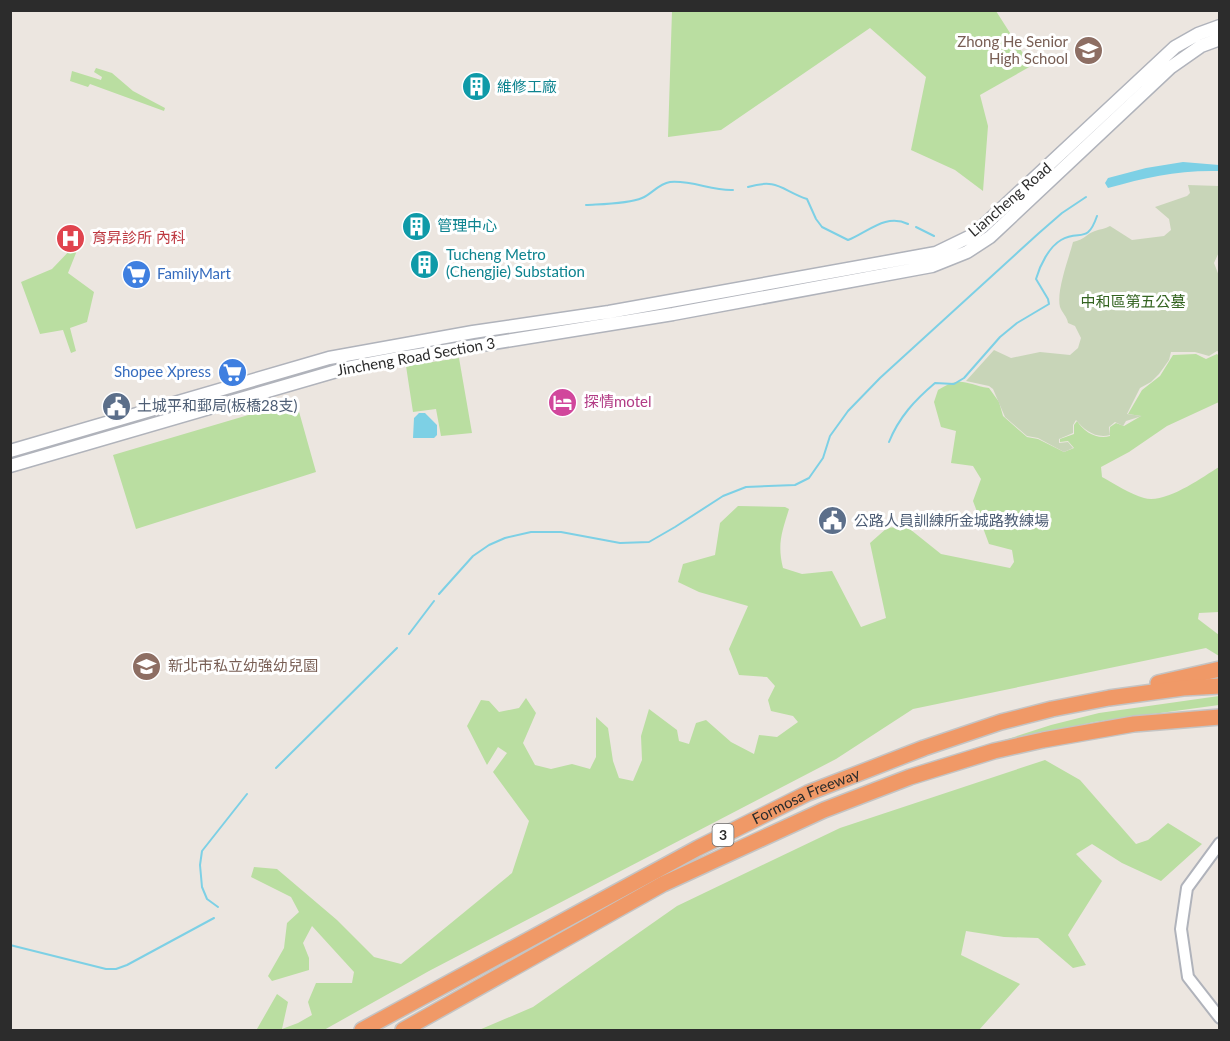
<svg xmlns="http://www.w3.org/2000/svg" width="1230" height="1041" font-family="Lato,'Noto Sans TC',sans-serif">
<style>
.green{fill:#badea1}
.cemetery{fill:#c8d5b8}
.water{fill:#7dd0e5}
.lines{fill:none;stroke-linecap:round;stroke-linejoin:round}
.stream{stroke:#7dd0e5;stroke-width:2}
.tertiary-casing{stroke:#b0b3bb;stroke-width:14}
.secondary-casing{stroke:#b0b3bb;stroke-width:15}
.motorway-casing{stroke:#c4c4c4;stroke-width:18}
.tertiary{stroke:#fff;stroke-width:10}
.secondary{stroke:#fff;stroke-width:12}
.motorway{stroke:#f09967;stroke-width:15}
.labels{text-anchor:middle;stroke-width:6;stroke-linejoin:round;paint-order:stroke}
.shield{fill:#fff;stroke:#6b6b6b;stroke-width:1.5}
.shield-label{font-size:14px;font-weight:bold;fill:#2c2c2c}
.education-label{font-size:15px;fill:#785e54;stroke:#fff;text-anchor:end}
.culture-label{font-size:15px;fill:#0d838f;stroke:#fff;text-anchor:start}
.street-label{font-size:15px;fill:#2c2c2c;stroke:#fff}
.health-label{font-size:15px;fill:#be3a42;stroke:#fff;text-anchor:start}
.shop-label{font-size:15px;fill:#366cbe;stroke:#fff;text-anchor:start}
.park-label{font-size:15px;fill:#346421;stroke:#fff}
.hotel-label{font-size:15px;fill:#b23c85;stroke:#fff;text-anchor:start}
.service-label{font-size:15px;fill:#4e5e75;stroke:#fff;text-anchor:start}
</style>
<rect width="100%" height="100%" fill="#ece6e0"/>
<!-- green -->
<path class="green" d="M672 11H996L1031 66 980 95 988 126 983 191 955 170 911 150 926 77 870 28 721 130 668 137Z
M96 68 112 73 133 91 165 108 164 111 90 84 88 87 70 81 72 71 101 80 102 77 94 72Z
M74 246 78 248 68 273 94 292 87 322 70 328 76 351 71 353 63 330 40 334 21 282 52 269Z
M1196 354 1206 359 1217 354 1219 356V402L1167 426 1129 452 1101 467 1102 477C1115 484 1130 494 1144 498 1166 504 1201 478 1219 467V612L1199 613 1198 619 1219 635V656L1206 648 913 709 836 759 429 971 324 1030H254L257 1029 277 994 288 1002 282 1029 298 1023 312 1015 308 1002 316 983H352L354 972 312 926 303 943 309 958V970L272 981 268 976 284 948 287 923 299 912 291 897 251 877 254 867 277 869 337 920 374 957 401 964 512 873 529 821 493 772 507 753 498 747 487 765 467 726 481 700 489 701 499 712 519 708 526 698 536 713 523 743 535 765 551 769 572 764 590 769 596 757V717L608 728 613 761 619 778 633 781 642 760 641 736 649 709 677 730 679 741 689 744 696 723 706 720 731 742 754 754 759 735 777 737 798 722 793 716 771 711 768 700 775 686 767 677 739 675 729 649 748 606 699 592 678 582 683 564 715 555 720 523 738 506 785 507 789 509C782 532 777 544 783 568L802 574 832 571 861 627 886 618 870 543 887 528 906 526 941 554 1010 568 1014 562 1012 550 989 544 973 501 981 479 973 466 951 463 956 431 941 427 934 402 938 390C961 375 965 384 989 388L999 402 1003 416 1027 437 1038 439 1064 452 1074 448 1068 441 1060 442V439L1074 434V425L1077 421C1084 432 1097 440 1110 436V427L1116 423 1124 426 1141 416 1128 414 1142 390 1160 376 1173 355Z
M459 358 472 433 441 436 436 409 413 412 406 366Z
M296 401 316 472 136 529 113 455Z
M1219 696V705L1094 722 974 750 1051 725 1099 713Z
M1045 760 1080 780 1136 844 1148 840 1168 823 1202 844 1161 881 1122 863 1092 844 1076 854 1102 881 1068 935 1086 965 1073 968 1038 938 1004 937 966 931 961 955 1020 984 979 1030H479L533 1007 677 906 840 828Z"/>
<!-- cemetery -->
<path class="cemetery" d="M1188 185 1219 186V252L1214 263 1219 276V352L1217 351 1209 356 1195 352H1171L1169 360 1159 374 1151 382 1140 388 1127 414 1142 416 1126 421 1123 426 1115 422 1109 427 1110 435C1096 439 1084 430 1076 420L1073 425V433L1059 439V443L1068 442 1073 448 1064 452 1038 438 1027 436 1005 417 993 389 989 386 966 381 994 350 1011 358 1040 352 1070 355 1078 348 1081 338 1075 326 1068 323C1067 316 1062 313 1060 307 1056 291 1069 258 1073 242 1086 239 1086 234 1095 231 1100 229 1105 229 1110 226L1132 240 1164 236 1171 230 1169 219 1155 207 1187 196 1190 193Z"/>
<!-- water -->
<path class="water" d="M1183 162 1219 165V171C1178 170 1147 177 1108 188L1105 183 1108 178 1146 168Z
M419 413H425L437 425V435L434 438H413L414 418Z"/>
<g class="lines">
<!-- stream -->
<path class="stream" d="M748 187C778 178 781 190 807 199L816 219 822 227 848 240C868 232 886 213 908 224
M586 205C602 204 628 204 642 198 652 194 658 184 670 182 692 180 712 191 733 190
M916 227 934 236
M889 442C899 417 915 400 935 383L954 384 964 378 1000 337 1017 323 1049 304 1048 299 1036 279C1040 265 1049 247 1061 240 1080 229 1087 245 1097 216
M439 594 473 556 489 545 505 538 531 532H561L620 543 649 542 675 527 723 496 746 487 795 485 809 478 823 458 830 436 848 411 880 378 1039 233 1062 213 1086 197
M409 634 434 601
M276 768 397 648
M218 907 207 899 202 887 200 865 202 851 247 794
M10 945 106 969H116L127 965 214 918"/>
<defs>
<path id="tertiary" d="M1220 843 1187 888 1181 929 1188 977 1220 1018"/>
<path id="secondary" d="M10 451 329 358 473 332 609 312 936 253 969 237 984 225 1175 47 1198 34 1220 26
M10 466 347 368 394 359 673 314 932 266 967 252 990 237 1171 67 1201 46 1220 39"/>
<g id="motorway">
<path d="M1158 683 1220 669"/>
<path id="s1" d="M362 1030 698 848 808 793 924 748 1001 722 1052 709 1109 698 1183 688 1220 686"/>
<path d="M403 1030 663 884 824 810 910 777 994 751 1043 740 1134 724 1220 717"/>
</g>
</defs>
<!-- tertiary casing -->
<use href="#tertiary" class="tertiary-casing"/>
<!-- secondary casing -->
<use href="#secondary" class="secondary-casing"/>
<!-- motorway casing -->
<use href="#motorway" class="motorway-casing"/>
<!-- tertiary -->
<use href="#tertiary" class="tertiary"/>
<!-- secondary -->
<use href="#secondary" class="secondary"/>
<!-- motorway -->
<use href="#motorway" class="motorway"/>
</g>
<!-- icons -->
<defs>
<symbol id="school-disc" viewBox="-11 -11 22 22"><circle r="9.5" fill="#8d6e63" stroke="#fff"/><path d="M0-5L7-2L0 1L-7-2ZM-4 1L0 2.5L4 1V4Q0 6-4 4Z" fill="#fff"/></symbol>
<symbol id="building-disc" viewBox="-11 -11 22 22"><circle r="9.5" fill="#0f9aa8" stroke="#fff"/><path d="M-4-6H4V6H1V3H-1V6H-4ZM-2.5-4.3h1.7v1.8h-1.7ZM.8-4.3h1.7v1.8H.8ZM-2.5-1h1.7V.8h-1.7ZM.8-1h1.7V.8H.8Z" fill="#fff"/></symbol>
<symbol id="hospital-disc" viewBox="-11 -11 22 22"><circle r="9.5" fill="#e0444e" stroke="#fff"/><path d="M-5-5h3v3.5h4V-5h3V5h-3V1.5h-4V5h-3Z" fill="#fff"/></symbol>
<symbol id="supermarket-disc" viewBox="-11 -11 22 22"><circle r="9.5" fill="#3f7fe0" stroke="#fff"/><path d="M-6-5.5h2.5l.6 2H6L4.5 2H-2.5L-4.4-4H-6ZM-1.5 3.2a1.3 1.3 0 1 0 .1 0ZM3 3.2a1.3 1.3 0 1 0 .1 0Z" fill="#fff"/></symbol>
<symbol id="hotel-disc" viewBox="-11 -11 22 22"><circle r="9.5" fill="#d1479c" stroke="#fff"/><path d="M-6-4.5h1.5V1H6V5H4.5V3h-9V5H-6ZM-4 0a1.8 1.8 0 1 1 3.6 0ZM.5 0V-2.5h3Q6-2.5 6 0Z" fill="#fff"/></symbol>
<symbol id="civic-disc" viewBox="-11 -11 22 22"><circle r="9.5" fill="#5c6f8a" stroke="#fff"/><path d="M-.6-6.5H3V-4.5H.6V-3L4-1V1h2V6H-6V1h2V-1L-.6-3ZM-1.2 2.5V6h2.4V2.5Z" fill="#fff"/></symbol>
</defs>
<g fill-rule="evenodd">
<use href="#school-disc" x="1072" y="34" width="33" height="33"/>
<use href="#building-disc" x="460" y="70" width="33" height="33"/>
<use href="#building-disc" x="400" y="210" width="33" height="33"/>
<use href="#hospital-disc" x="54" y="222" width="33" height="33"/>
<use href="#building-disc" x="408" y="248" width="33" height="33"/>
<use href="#supermarket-disc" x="120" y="258" width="33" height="33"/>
<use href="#supermarket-disc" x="216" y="356" width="33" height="33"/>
<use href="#hotel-disc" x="546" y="386" width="33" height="33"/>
<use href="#civic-disc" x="100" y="390" width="33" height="33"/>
<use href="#civic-disc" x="816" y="504" width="33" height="33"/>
<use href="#school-disc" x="130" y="650" width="33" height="33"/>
</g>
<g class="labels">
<!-- shield labels -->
<rect class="shield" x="712.5" y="824" width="21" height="22" rx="4.5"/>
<g class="shield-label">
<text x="723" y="840">3</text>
</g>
<!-- education labels -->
<g class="education-label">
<text x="1068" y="47">Zhong He Senior<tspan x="1068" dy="17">High School</tspan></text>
<text x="168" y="671" text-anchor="start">新北市私立幼強幼兒園</text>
</g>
<!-- culture labels -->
<g class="culture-label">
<text x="497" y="92">維修工廠</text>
<text x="437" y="231">管理中心</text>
<text x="446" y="260">Tucheng Metro<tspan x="446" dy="17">(Chengjie) Substation</tspan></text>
</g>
<!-- street labels -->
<g class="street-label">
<text transform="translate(1010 200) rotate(-41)" y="5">Liancheng Road</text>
<text transform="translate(416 357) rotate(-10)" y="5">Jincheng Road Section 3</text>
<text dy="5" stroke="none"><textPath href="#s1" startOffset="502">Formosa Freeway</textPath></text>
</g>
<!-- health labels -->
<g class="health-label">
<text x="92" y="243">育昇診所 內科</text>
</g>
<!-- shop labels -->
<g class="shop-label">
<text x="157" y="279">FamilyMart</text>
<text x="211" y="377" text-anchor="end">Shopee Xpress</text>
</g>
<!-- park labels -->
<g class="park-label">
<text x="1133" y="307">中和區第五公墓</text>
</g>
<!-- hotel labels -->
<g class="hotel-label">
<text x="584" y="407">探情motel</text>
</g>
<!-- service labels -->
<g class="service-label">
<text x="137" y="411">土城平和郵局(板橋28支)</text>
<text x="854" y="526">公路人員訓練所金城路教練場</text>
</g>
</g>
<!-- border -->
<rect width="1230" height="1041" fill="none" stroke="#2c2c2c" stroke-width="24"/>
</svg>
